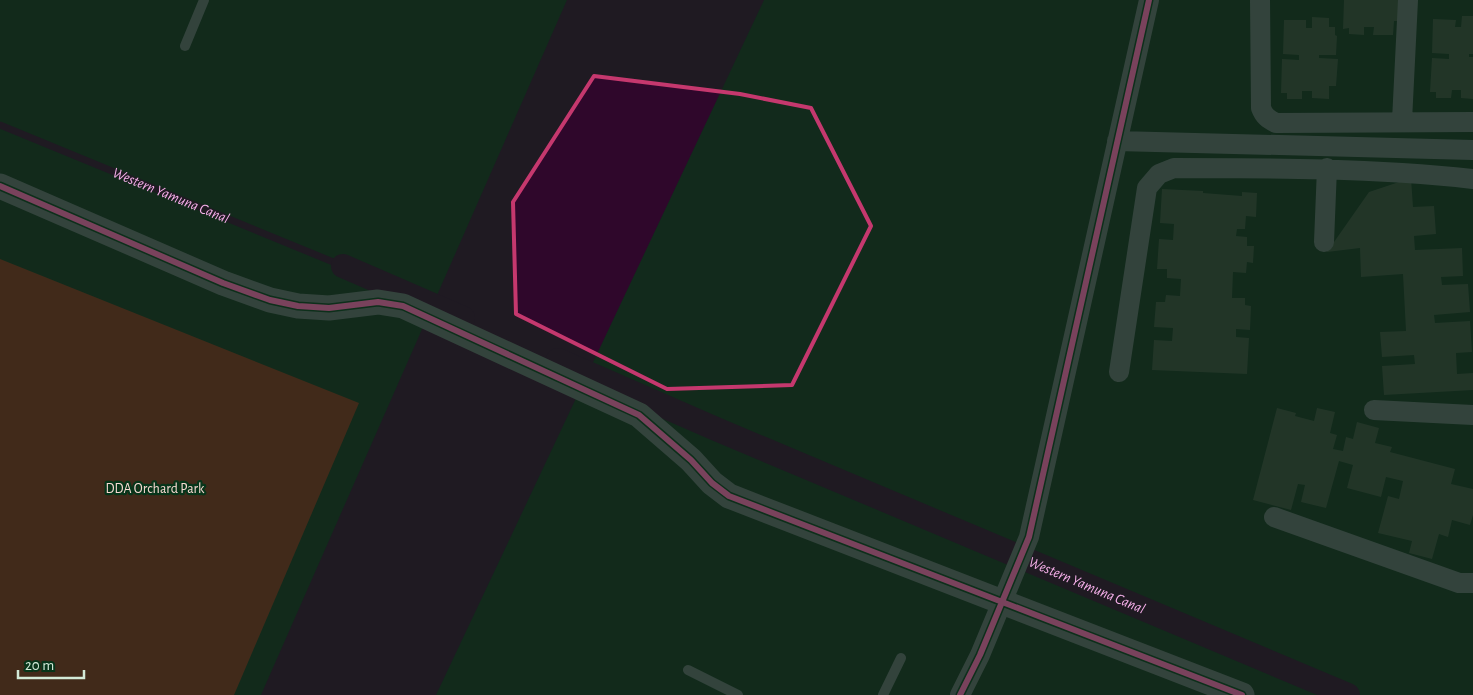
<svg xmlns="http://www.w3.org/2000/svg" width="1473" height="695" font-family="'Alegreya Sans',sans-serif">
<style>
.green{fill:#7a2b19}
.water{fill:#2f072b}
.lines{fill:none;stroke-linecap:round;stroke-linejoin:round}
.stream{stroke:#2f072b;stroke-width:7}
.canal{stroke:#2f072b;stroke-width:24}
.building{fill:#354436}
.service{stroke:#5b6364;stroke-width:10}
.minor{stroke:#5b6364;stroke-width:20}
.tertiary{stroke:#5b6364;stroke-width:25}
.cycleway-casing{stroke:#07351a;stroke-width:9}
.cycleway{stroke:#f560ab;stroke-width:6}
.marked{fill:none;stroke:#c5386e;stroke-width:4;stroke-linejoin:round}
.labels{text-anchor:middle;stroke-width:4.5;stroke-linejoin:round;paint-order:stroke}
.park-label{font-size:14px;fill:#f8d9d2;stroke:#07351a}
.water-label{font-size:15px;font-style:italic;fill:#f5afe9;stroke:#07351a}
</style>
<rect width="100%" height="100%" fill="#122a1c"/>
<!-- green -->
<path class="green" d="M0 259 359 403 234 695H0Z"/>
<!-- water -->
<path class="water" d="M567 0H764L436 695H261Z"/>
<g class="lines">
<!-- stream -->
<path class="stream" id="s1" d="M0 125 343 266"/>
<!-- canal -->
<g class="canal">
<path d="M343 266 463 318"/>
<path id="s2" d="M558 360 716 429 1348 695"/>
</g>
</g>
<!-- building -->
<path class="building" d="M1344 0H1399V21H1394L1393 35H1373L1374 27H1364V35L1349 34V28L1343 29Z
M1462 16H1473V54H1469V57H1473V99L1461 98V90H1452L1451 98H1436V92H1430L1432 58 1449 59V54L1432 53 1433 19 1456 20 1455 27H1461Z
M1312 17 1329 18V27H1335V35L1337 36 1336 55H1319V58L1338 59 1336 86H1329V99L1312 98V91H1302V99H1287V93H1281L1282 59 1299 60V55L1283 54 1284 20H1306V28H1312Z
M1411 178 1413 207 1434 206 1436 234 1414 236 1415 250 1462 248 1463 276 1441 277 1442 285 1468 284 1470 312 1434 315 1435 323 1470 321 1472 352 1456 353 1457 374 1473 373V390L1384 395 1382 366 1415 364 1414 355 1382 357 1380 332 1406 331 1403 274 1361 277 1360 248 1327 252 1369 192Z
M1162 189 1203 191V193L1242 196V192L1257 193 1256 217 1246 216 1245 229H1237L1236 236 1247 237V246H1254L1253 263 1247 262 1246 273 1233 272 1232 298H1245V305L1251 306 1250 330 1236 329V337L1249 338 1247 374 1152 370 1154 340 1172 341 1173 328 1154 327 1156 302H1165L1166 295 1180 296 1181 279 1167 278V269H1157L1159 239 1173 240 1174 224 1160 223Z
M1277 408 1296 413 1295 416 1314 421 1317 408 1335 412 1330 433 1337 435 1333 449 1343 451 1346 437 1353 439 1357 422 1379 428 1375 443 1392 447 1390 452 1455 469 1451 484 1473 489V515L1470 525 1452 520 1448 537 1439 534 1432 559 1409 553 1412 541 1378 533 1388 496 1399 499 1403 481 1386 477 1381 497 1347 488 1353 465 1339 461 1326 508 1301 502 1305 485 1298 484 1291 510 1253 500Z"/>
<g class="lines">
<!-- service -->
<path class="service" d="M185 46 204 0
M688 670 738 695
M883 695 901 658"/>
<!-- minor -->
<path class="minor" d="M1260 0 1261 108C1264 116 1268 119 1276 123L1473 122
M1402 121 1408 0
M1117 141 1473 150
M1324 242 1327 168
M1119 372 1147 188 1159 174 1174 168C1274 168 1374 168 1473 179
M1374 410 1473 415
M1274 517 1459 583H1473
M960 695 980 655 1029 537 1149 0"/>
<!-- tertiary -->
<path class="tertiary" d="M0 186 223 283 270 300 298 306 329 308 378 302 403 306 639 415 691 460 712 483 729 496 1242 695"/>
<defs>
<path id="cycleway" d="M0 186 223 283 270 300 298 306 329 308 378 302 403 306 639 415 691 460 712 483 729 496 1242 695
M960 695 980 655 1029 537 1149 0"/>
</defs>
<!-- cycleway casing -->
<use href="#cycleway" class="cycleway-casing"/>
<!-- cycleway -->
<use href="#cycleway" class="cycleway"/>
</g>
<!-- marked area -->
<path d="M0 0H1473V695H0ZM594 76 740 94 811 108 871 226 792 385 667 389 516 314 513 202Z" fill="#122a1c" fill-opacity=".55" fill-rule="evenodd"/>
<path class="marked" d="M594 76 740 94 811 108 871 226 792 385 667 389 516 314 513 202Z"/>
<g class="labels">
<!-- park labels -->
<g class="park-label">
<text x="155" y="493">DDA Orchard Park</text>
</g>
<!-- water labels -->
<g class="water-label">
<text dy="5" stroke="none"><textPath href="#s1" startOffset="185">Western Yamuna Canal</textPath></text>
<text dy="5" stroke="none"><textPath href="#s2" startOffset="575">Western Yamuna Canal</textPath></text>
</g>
</g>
<!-- scale -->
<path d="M18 670v8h66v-8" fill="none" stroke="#d3ead8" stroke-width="2.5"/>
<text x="25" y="670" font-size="15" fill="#d3ead8" stroke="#07351a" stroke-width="4" paint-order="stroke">20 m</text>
</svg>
